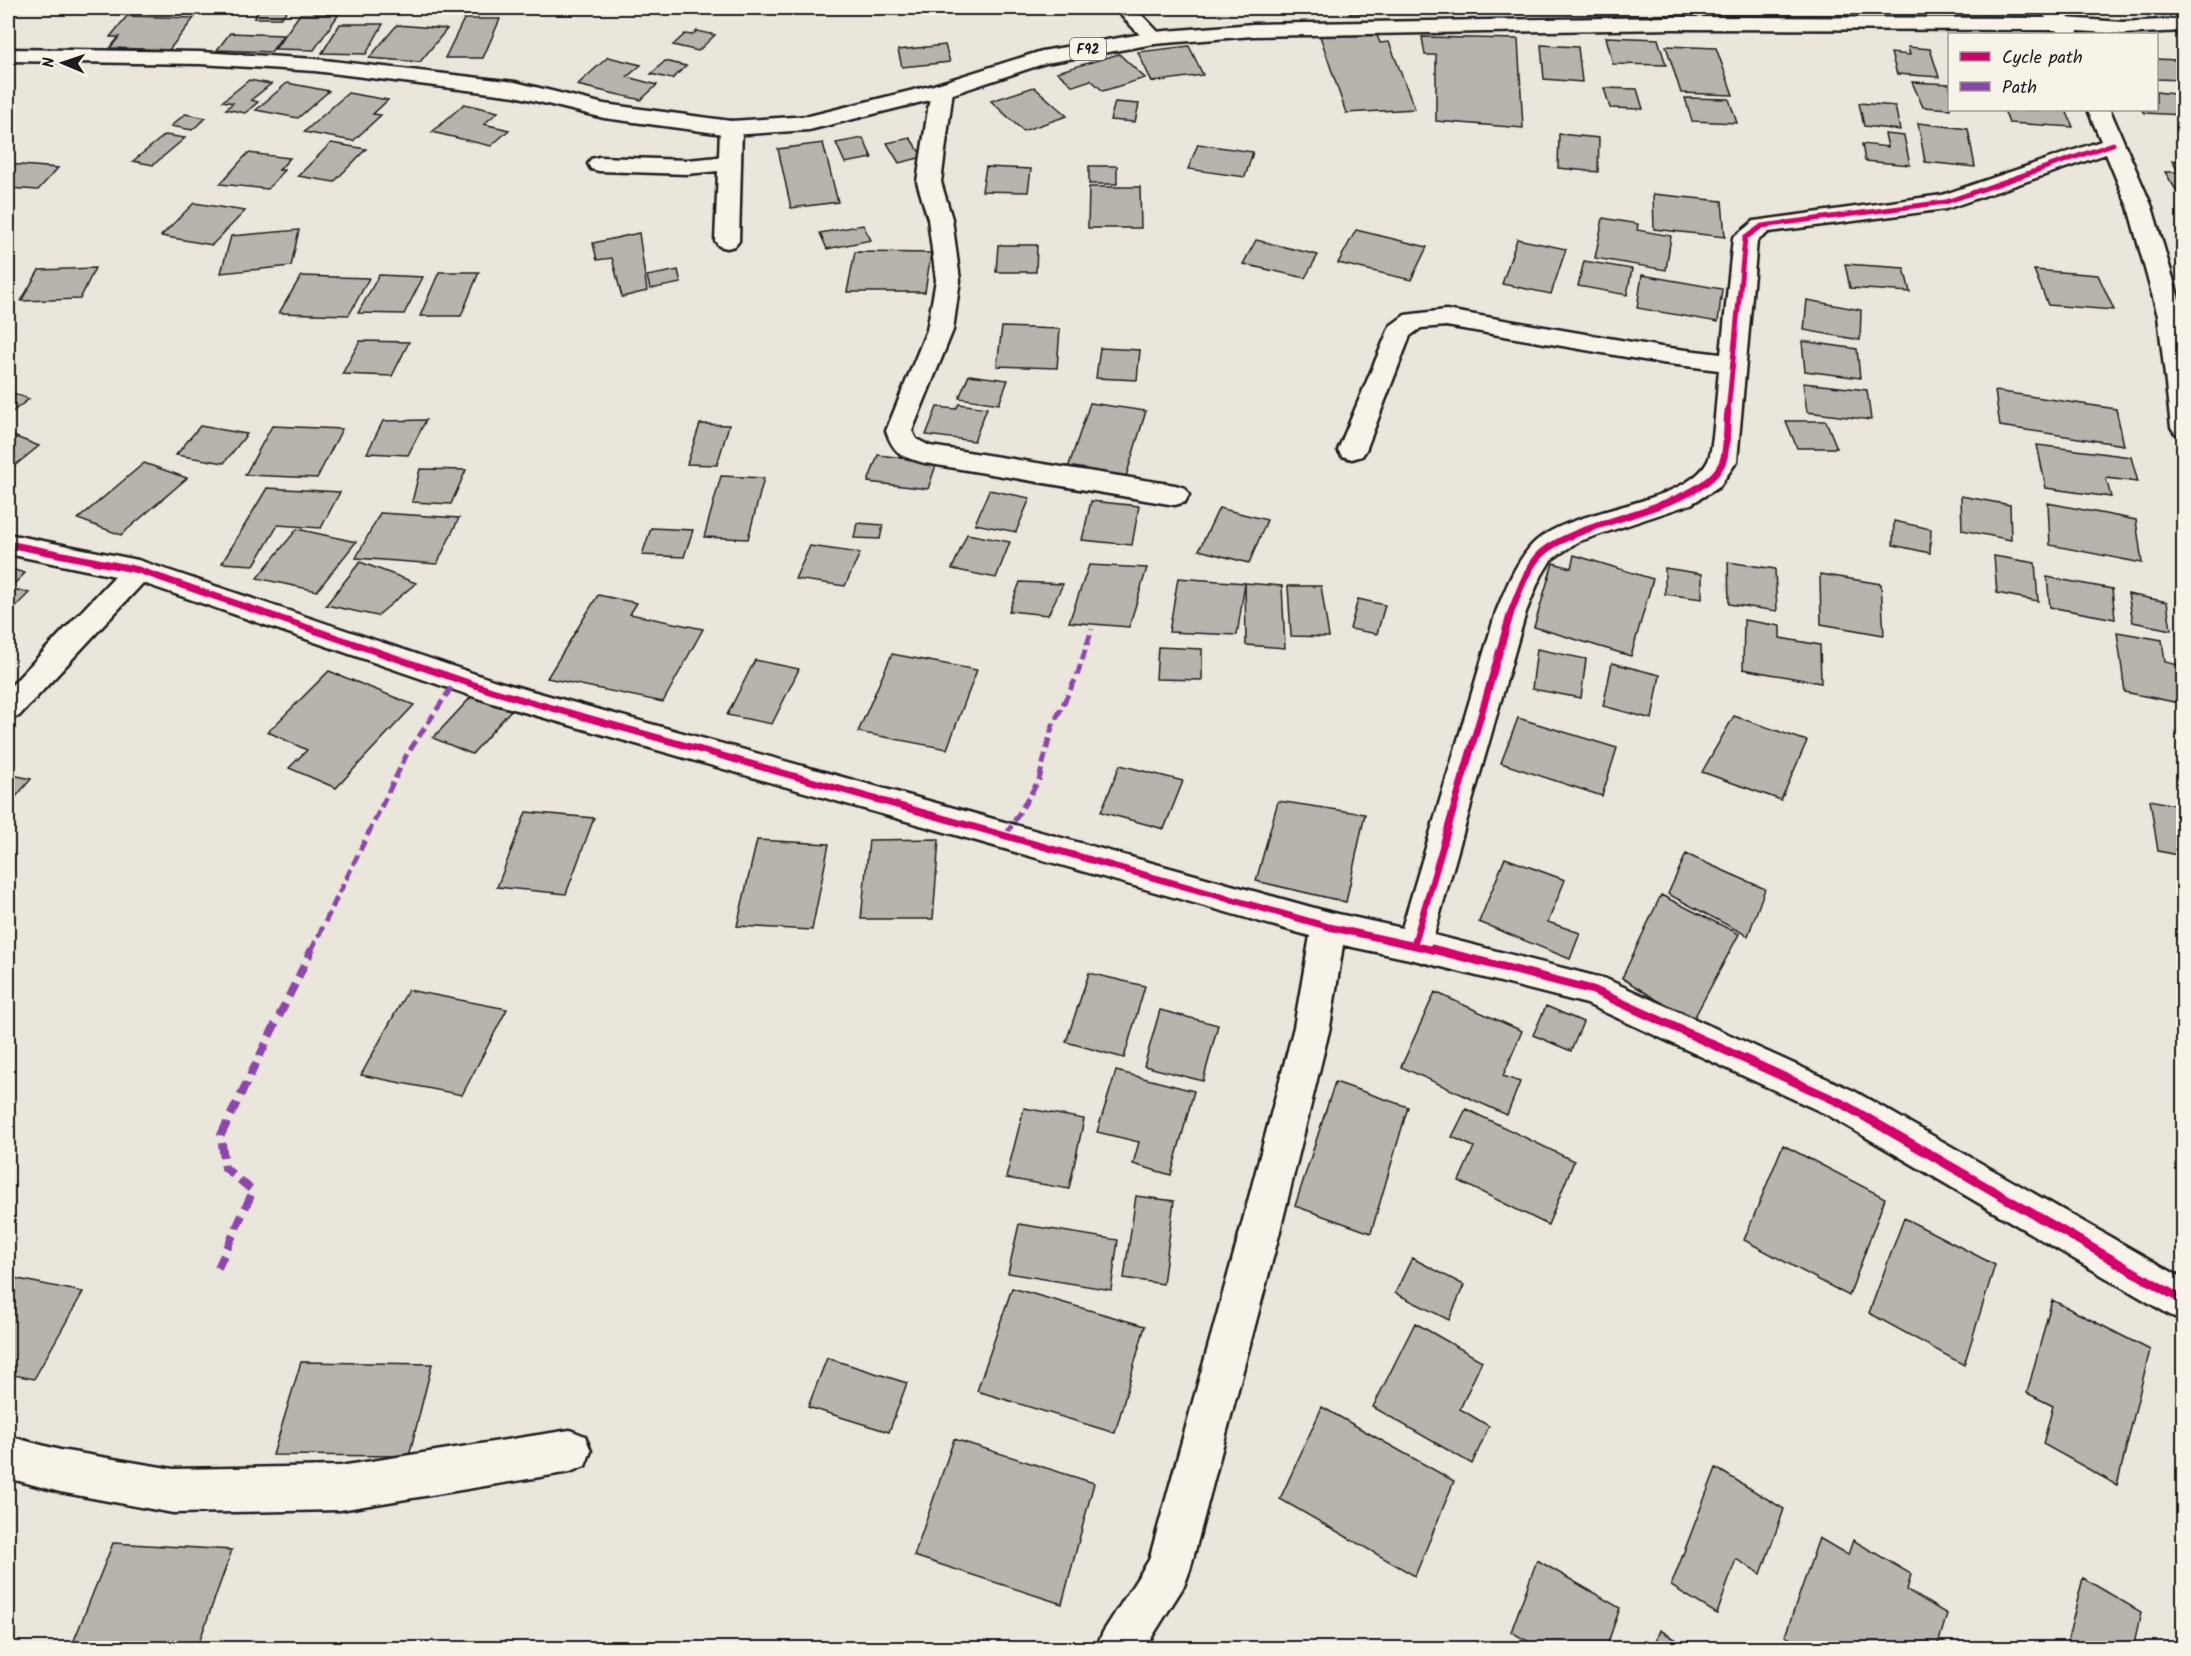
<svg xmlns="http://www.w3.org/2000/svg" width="2191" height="1656" font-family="Kalam,sans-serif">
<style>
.building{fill:#b6b4ac;stroke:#1c1c1c;stroke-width:1.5}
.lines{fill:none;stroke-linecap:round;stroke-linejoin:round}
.minor-casing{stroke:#1c1c1c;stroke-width:5}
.major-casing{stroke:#1c1c1c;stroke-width:5}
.minor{fill:#f7f3e8;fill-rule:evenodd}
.major{fill:#f7f3e8;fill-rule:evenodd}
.quiet-far1{stroke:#8e44ad;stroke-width:5;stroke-dasharray:11 5;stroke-linecap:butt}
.quiet{stroke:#8e44ad;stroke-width:8;stroke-dasharray:14 8;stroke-linecap:butt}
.cycleway-far2-casing{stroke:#f7f3e8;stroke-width:8}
.cycleway-far1-casing{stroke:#f7f3e8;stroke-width:10}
.cycleway-casing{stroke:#f7f3e8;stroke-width:13}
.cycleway-far2{stroke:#d6006c;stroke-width:5}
.cycleway-far1{stroke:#d6006c;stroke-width:7}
.cycleway{stroke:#d6006c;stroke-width:9}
.labels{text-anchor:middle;stroke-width:4.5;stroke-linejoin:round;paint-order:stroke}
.shield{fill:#f7f3e8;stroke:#5e5c59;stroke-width:1.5}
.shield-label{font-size:14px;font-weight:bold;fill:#1c1c1c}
</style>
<rect width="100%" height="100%" fill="#eae6dc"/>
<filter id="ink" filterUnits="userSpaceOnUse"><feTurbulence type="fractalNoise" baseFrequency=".0167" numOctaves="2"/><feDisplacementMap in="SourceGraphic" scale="12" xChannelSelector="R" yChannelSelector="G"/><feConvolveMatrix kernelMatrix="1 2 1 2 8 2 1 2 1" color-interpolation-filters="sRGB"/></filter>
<g filter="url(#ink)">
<!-- building -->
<path class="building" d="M261 8H289L281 18H254Z
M1348 8H1401L1402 11 1350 14Z
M1972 8H2035L2036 9 1976 12Z
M300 14H339L314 50 275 49Z
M127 16 194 18 169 50 110 48 119 37H110Z
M464 19H500L483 58H445Z
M340 24H383L366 54 322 53Z
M397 25 447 29 420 62 369 58Z
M697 31 715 35 698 51 673 45 685 34 692 35Z
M230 33 283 35 271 52 217 50Z
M1376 33 1380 43 1389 42 1415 109 1346 113 1320 36Z
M1422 37 1518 39 1523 128 1436 121V55H1425Z
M1606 37 1658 39 1666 65 1613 64Z
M945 45 950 62 902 67 898 50Z
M1541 45 1578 47 1582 82 1544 79Z
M1189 46 1203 75 1152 82 1138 52Z
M1666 46 1716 48 1733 95 1681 93Z
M1908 47 1930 49 1939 77 1897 74 1891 53 1910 55Z
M1119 54 1145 78 1103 91 1091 80 1073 86 1057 72Z
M608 57 641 65 627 77 657 85 641 100 577 85Z
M2156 59 2177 60 2184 69V80L2156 79Z
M665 61 686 66 672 79 651 74Z
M249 80 271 84 251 100 258 102 245 113 226 109 233 103 223 101Z
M1912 82 1950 84V109L1923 107Z
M287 83 329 91 298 118 256 110Z
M1034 87 1067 116 1023 131 991 101Z
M1604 88 1637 89 1643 109 1610 108Z
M2156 92 2174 94 2184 110V115L2144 113 2142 110H2156Z
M348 93 388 100 373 114 381 115 353 141 304 132Z
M1685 98 1729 99 1737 123 1692 121Z
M1115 102 1139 104 1135 122 1110 120Z
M1859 103 1895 106 1900 130 1864 126Z
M464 104 498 112 484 124 509 130 491 146 432 132Z
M2004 110H2066L2073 127 2009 123Z
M185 114 206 118 192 130 171 126Z
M1918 123 1968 129 1975 167 1925 162Z
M1559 134 1599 138 1598 172 1558 168Z
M1885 134 1904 136 1910 165 1865 161 1862 144 1888 147Z
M165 135 185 138 153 165 133 161Z
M863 138 872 158 845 163 836 143Z
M910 138 923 157 899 163 887 143Z
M331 143 366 149 334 182 298 176Z
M823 143 838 202 791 208 778 149Z
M1198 144 1253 152 1245 177 1188 169Z
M248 153 290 158 279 170H284L268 189 220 184Z
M2172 161H2184V190H2176L2165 172H2179Z
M8 164 58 168 38 190 8 188Z
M1089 166H1117V184H1089Z
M986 167 1031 169 1028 192 982 191Z
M1089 187H1140L1141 228H1088Z
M1653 194 1722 201 1725 237 1654 229Z
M194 203 245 211 212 245 161 236Z
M1603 218 1638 224 1637 230 1671 236 1666 270 1595 258Z
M863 225 871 240 827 249 820 233Z
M299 230 291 266 221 273 231 236Z
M1356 230 1427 247 1411 280 1338 263Z
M639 233 647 291 622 297 612 258 597 260 593 243Z
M1517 239 1566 249 1551 294 1502 284Z
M1256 240 1318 255 1305 278 1243 264Z
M998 245H1037L1036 272H996Z
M855 252 931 253 925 292H847Z
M1584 261 1632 269 1627 295 1578 286Z
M1845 264 1904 268 1910 292 1850 288Z
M95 268 80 299 21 301 39 270Z
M678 270 681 283 650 289 647 276Z
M2034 270 2098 275 2114 310 2048 305Z
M439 272H479L461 316H420Z
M379 275 423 277 404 314 358 313Z
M1642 275 1722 289 1718 322 1637 308Z
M301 276 369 278 349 315 279 313Z
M1807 300 1861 310 1860 340 1804 330Z
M1002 327 1060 329 1057 368 997 366Z
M360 341 409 342 392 376 342 374Z
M1802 341 1857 349 1860 378 1805 371Z
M1100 348 1140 350 1137 380 1096 378Z
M969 375 1008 380 999 404 959 398Z
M1803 383 1867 390 1871 420 1807 412Z
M8 391 29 399 8 415Z
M1995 391 2116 409 2124 445 2000 426Z
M1090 403 1146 411 1124 483 1066 474Z
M959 404 987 408 974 441 926 435 937 407 956 409Z
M426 420 408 455 367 453 383 421Z
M1786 421H1826L1837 448H1797Z
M700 424 729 425 717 465 687 464Z
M200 426 247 434 224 463 176 455Z
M272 426 342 429 317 478 245 475Z
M8 434 39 446 8 471Z
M2037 445 2131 457 2138 482 2106 478 2111 497 2046 488Z
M878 455 937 462 928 489 868 482Z
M144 463 187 478 121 535 78 519Z
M420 469 466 470 451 504 412 502Z
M721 476 764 478 748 539 704 537Z
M267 488 340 492 321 528 278 525 254 565 222 563Z
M989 490 1030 498 1016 532 975 524Z
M1961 496 2010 505 2011 540 1962 530Z
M1091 501 1139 506 1132 545 1082 540Z
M2048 503 2136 520 2142 563 2050 545Z
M1219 508 1267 520 1249 563 1199 550Z
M380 513 459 518 437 564 356 558Z
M1894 521 1931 529 1930 553 1893 545Z
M857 523 883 525 880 539 854 538Z
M651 528 693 530 684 557 642 555Z
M297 529 356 542 317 591 257 578Z
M967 534 1010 542 996 578 952 569Z
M810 546 860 553 845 586 795 579Z
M1574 555 1653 579 1631 656 1534 627 1553 563 1571 568Z
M1994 556 2035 563 2038 601 1997 593Z
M360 562 416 583 377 616 326 605Z
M1728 562 1775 569 1777 611 1729 604Z
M1089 565 1147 568 1129 627 1069 622Z
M8 568 25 573 10 588 29 593 8 614Z
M1665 568 1702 574V599L1665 594Z
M1820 574 1881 584 1884 635 1821 624Z
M2047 577 2112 589 2115 619 2050 607Z
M1178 578 1245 583 1237 635 1169 632Z
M1020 582 1063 584 1048 615 1009 611Z
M1245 583 1282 586 1285 648 1246 645Z
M1288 586H1321L1329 637 1291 636Z
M2128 594 2167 602 2171 630 2133 622Z
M598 595 637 603 630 614 703 629 663 702 547 678Z
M1358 599 1385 605 1377 634 1350 629Z
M1744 620 1780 626V638L1820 645 1821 683 1743 669Z
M2117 632 2162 640 2165 662 2179 665 2184 704 2125 692Z
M1158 647 1202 649V680L1156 679Z
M1537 649 1586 659 1581 698 1532 689Z
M892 654 977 670 947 749 858 732Z
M755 660 799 669 772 724 727 715Z
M1612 663 1660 675 1652 719 1603 706Z
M329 671 414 705 336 788 289 768 307 750 268 732Z
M474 694 512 709 472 754 433 738Z
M1734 716 1807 741 1781 800 1702 772Z
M1518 718 1617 748 1602 796 1501 763Z
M1120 765 1183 781 1164 829 1101 812Z
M8 774 31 779 8 806Z
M2150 800 2184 807V856L2158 851Z
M1278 801 1365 814 1346 902 1256 881Z
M526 812 594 818 566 894 497 887Z
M939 839 933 919H861L869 840Z
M757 840 829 844 812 930 737 926Z
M1686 854 1765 889 1748 936 1668 894Z
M1505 858 1565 880 1548 922 1580 933 1570 959 1479 922Z
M1661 895 1739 934 1692 1022 1622 978Z
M1089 973 1145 986 1124 1058 1066 1042Z
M408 990 507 1009 462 1095 361 1075Z
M1435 992 1522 1031 1503 1076 1520 1082 1507 1115 1401 1067Z
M1546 1006 1583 1022 1571 1051 1533 1035Z
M1160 1010 1218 1025 1203 1081 1144 1066Z
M1116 1071 1194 1091 1171 1175 1133 1164 1139 1142 1097 1132Z
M1335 1082 1408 1107 1371 1233 1295 1206Z
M1024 1108 1084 1119 1069 1189 1006 1178Z
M1466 1109 1574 1161 1548 1225 1459 1181 1474 1147 1452 1137Z
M1783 1145 1885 1198 1849 1296 1744 1240Z
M1136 1196 1174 1201 1163 1284 1124 1278Z
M1904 1218 1995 1265 1964 1365 1869 1313Z
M1019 1224 1118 1240 1111 1290 1008 1273Z
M1412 1258 1464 1285 1449 1320 1395 1293Z
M8 1277 83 1292 34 1379 8 1374Z
M1012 1288 1145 1326 1115 1433 977 1391Z
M2052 1300 2150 1350 2117 1485 2043 1444 2053 1406 2027 1393Z
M1415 1323 1482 1361 1460 1409 1489 1426 1472 1464 1373 1407Z
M827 1358 907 1383 889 1432 808 1407Z
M301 1362 432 1364 409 1456 273 1455Z
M1322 1407 1454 1481 1415 1576 1280 1499Z
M954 1439 1094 1483 1062 1604 914 1556Z
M1716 1468 1784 1509 1761 1574 1736 1559 1717 1614 1671 1586Z
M1819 1538 1848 1555 1853 1540 1911 1574 1907 1590 1947 1614 1937 1648H1806L1785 1636Z
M113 1543 232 1550 197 1648H71Z
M1537 1560 1620 1608 1606 1648H1540L1511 1632Z
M2083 1578 2141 1612 2133 1648 2066 1647Z
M1660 1630 1690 1648H1653Z"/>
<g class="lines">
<defs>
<path id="minor" d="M1114 8H1135L1164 38 1161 42 1154 44 1147 42Z
M2038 8H2059L2071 20 2079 34H2059Z
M942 83 950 85 953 90 941 182 952 219 960 280 953 330 912 431 916 439 930 446 1175 485 1185 488 1189 495 1185 502 1175 505 925 463C902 457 894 454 886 431L927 330 936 280 928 219 917 182 931 90 934 85Z
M2088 110H2110L2152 207 2184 316V436L2175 433 2171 427 2158 316 2128 207 2106 154 1946 209 1769 232 1757 241 1737 461 1719 487 1691 504 1577 542 1551 560 1539 580 1526 612 1434 935 1606 979 1854 1091 2184 1279V1321L2170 1315 1828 1115 1587 1004 1414 960 1343 945 1330 1027 1278 1239 1190 1570 1184 1586 1145 1648H1096L1103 1632 1149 1560 1238 1239 1294 1027 1310 936 492 703 143 583 19 716 8 720V689L115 576 8 554V534L138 560 496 681 1329 912 1402 928 1496 612C1505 590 1514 566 1530 547 1565 506 1684 508 1708 461 1714 450 1717 387 1719 370L1661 363 1446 326 1421 328 1410 336 1366 450 1362 456 1352 459 1342 456 1338 450 1390 326 1405 315 1446 310 1661 347 1721 354 1733 238 1754 221 1942 195 2101 141Z
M731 121 739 123 742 128 739 241 735 246 727 248 719 246 715 241 718 171 687 174 599 171 591 169 588 164 591 159 599 157 687 160 719 157 720 128 723 123Z
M570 1430 585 1436 591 1451 585 1466 570 1472 340 1510 173 1513 60 1492 8 1478V1436L60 1450 173 1469 340 1466Z"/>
<path id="major" d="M1673 17 2064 18 2122 22 2184 19V31L2122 34 2064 30 1673 29 1253 36 1154 44 1046 63 950 95 809 130 731 135 604 118 515 96 315 71 200 64 8 61V49L200 52 315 59 515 82 604 104 731 121 809 116 934 85 1042 51 1154 32 1253 24Z"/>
</defs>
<!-- minor casing -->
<use href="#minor" class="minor-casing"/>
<!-- major casing -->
<use href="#major" class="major-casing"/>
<!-- minor -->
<use href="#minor" class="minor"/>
<!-- major -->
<use href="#major" class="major"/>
<!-- quiet-far1 -->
<path class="quiet-far1" d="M1006 835 1039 780 1052 727 1077 676 1092 629
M311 951 406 756 457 679"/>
<!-- quiet -->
<path class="quiet" d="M218 1268 253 1191 225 1168 221 1135 312 949"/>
<defs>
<path id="cycleway-far2" d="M1728 412 1745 238 1762 226 1946 202 2113 144"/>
<path id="cycleway-far1" d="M8 544 138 570 492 691 1329 927 1438 951
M1414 945 1511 612C1519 593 1527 566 1543 552 1584 517 1705 509 1723 461 1728 447 1726 426 1728 411"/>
<path id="cycleway" d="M1432 949 1593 990 1841 1103 2184 1301"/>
</defs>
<!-- cycleway-far2 casing -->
<use href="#cycleway-far2" class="cycleway-far2-casing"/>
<!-- cycleway-far1 casing -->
<use href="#cycleway-far1" class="cycleway-far1-casing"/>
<!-- cycleway casing -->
<use href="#cycleway" class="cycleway-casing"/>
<!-- cycleway-far2 -->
<use href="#cycleway-far2" class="cycleway-far2"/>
<!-- cycleway-far1 -->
<use href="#cycleway-far1" class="cycleway-far1"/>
<!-- cycleway -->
<use href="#cycleway" class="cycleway"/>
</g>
</g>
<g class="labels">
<!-- shield labels -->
<rect class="shield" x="1070" y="38" width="36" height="22" rx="4.5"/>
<g class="shield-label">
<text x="1088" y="54">F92</text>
</g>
</g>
<!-- margin -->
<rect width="2191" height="1656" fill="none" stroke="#f7f3e8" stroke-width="30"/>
<rect x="15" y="15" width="2161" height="1626" fill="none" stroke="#1c1c1c" stroke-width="2" filter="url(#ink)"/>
<!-- legend -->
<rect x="1948" y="33" width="210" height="78" fill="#f7f3e8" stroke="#9f9d96" stroke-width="1.5"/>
<rect x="1960" y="52" width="30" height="9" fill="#d6006c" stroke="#9f9d96" stroke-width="1.5"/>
<text x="2002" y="63" font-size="18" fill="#1c1c1c">Cycle path</text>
<rect x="1960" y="82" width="30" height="9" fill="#8e44ad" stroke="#9f9d96" stroke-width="1.5"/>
<text x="2002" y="93" font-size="18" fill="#1c1c1c">Path</text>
<!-- north arrow -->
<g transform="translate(63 63) rotate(272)" stroke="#f7f3e8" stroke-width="4.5" paint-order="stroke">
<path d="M0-4.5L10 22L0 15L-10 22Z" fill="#1c1c1c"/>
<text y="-9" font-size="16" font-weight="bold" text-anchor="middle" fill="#1c1c1c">N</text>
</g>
</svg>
